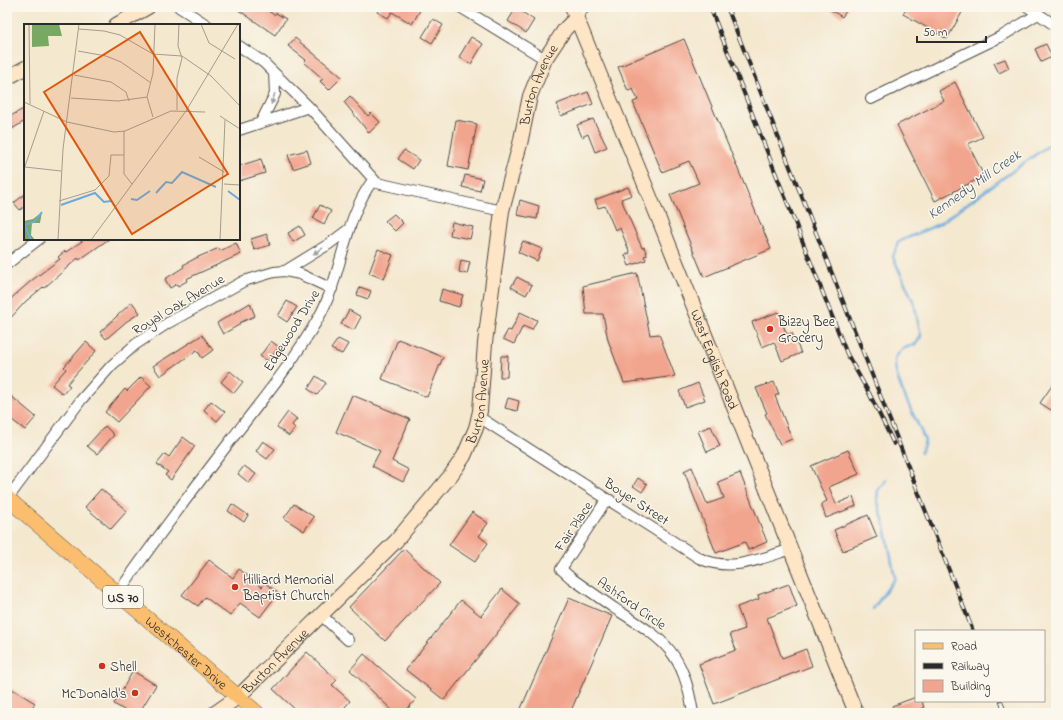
<svg xmlns="http://www.w3.org/2000/svg" width="1063" height="720" font-family="'Indie Flower',sans-serif">
<style>
.lines{fill:none;stroke-linecap:round;stroke-linejoin:round}
.stream{stroke:#6caade;stroke-width:2.5}
.building{fill:#f2a58e}
.street-casing{stroke:#494744;stroke-width:12}
.secondary-casing{stroke:#494744;stroke-width:16}
.primary-casing{stroke:#494744;stroke-width:16}
.street{stroke:#fff;stroke-width:10}
.secondary{stroke:#fde5c5;stroke-width:14}
.primary{stroke:#fbbe6e;stroke-width:15}
.rail-casing{stroke:#2b2b2b;stroke-width:4}
.rail{stroke:#fbf7ec;stroke-width:2.5;stroke-dasharray:8;stroke-linecap:butt}
.oneway{fill:#a0a0a0}
.poi-dot{fill:#c8321e;stroke:#fbf7ec;stroke-width:1.5}
.labels{text-anchor:middle;stroke-width:3;stroke-linejoin:round;paint-order:stroke}
.shield{fill:#fbf7ec;stroke:#696865;stroke-width:1}
.shield-label{font-size:13px;font-weight:bold;fill:#2b2b2b}
.street-label{font-size:14px;fill:#2b2b2b;stroke:#fbf7ec}
.poi-label{font-size:14px;fill:#2b2b2b;stroke:#fbf7ec;text-anchor:start}
.water-label{font-size:15px;font-style:italic;fill:#42576a;stroke:#fbf7ec}
.inset-river{fill:none;stroke:#6caade;stroke-width:2}
.inset-road{fill:none;stroke:#a49c8d;stroke-width:1}
.view{fill:#df570e;fill-opacity:0.15;stroke:#df570e;stroke-width:2}
.inset-edge{fill:none;stroke:#2b2b2b;stroke-width:2}
</style>
<rect width="100%" height="100%" fill="#fbf7ec"/>
<filter id="ink" filterUnits="userSpaceOnUse"><feTurbulence type="fractalNoise" baseFrequency=".025" numOctaves="2"/><feDisplacementMap in="SourceGraphic" scale="8" xChannelSelector="R" yChannelSelector="G"/><feConvolveMatrix kernelMatrix="1 2 1 2 8 2 1 2 1" color-interpolation-filters="sRGB"/></filter>
<filter id="wash" filterUnits="userSpaceOnUse"><feTurbulence type="fractalNoise" baseFrequency=".012" numOctaves="4" result="noise"/><feDisplacementMap in="SourceGraphic" scale="16" xChannelSelector="R" yChannelSelector="G"/><feGaussianBlur stdDeviation="0.9" result="paint"/><feColorMatrix in="noise" values="0 0 0 0 0 0 0 0 0 0 0 0 0 0 0 0 0 1.4 0 .05"/><feComposite in="paint" operator="in"/></filter>
<g filter="url(#wash)">
<rect width="100%" height="100%" fill="#f4e8cf"/>
<g class="lines">
<!-- stream -->
<path class="stream" d="M921 453 925 441C919 422 889 374 896 357 900 348 908 347 916 344L921 336 914 303 893 257 898 242 939 224 1056 140
M873 609 895 578 885 526 877 500 878 490 886 480"/>
</g>
<g id="blocks">
<!-- building -->
<path class="building" d="M234 7H263L274 15 276 13 286 19 275 35Z
M380 7H422L412 24 392 12 388 18 377 12Z
M826 7H849L842 17Z
M907 7H965L947 39 903 14Z
M516 8 534 20 526 33 508 21Z
M433 19 443 25 432 43 422 37Z
M471 37 483 44 471 64 459 57Z
M295 38 342 77 329 90 320 81 323 79 304 62 306 60 288 46Z
M684 39 771 249 704 277 670 195 699 183 689 161 662 172 633 102 638 100 633 89 628 91 618 67Z
M1046 44 1052 57 1041 62 1035 49Z
M1005 59 1009 68 999 73 994 63Z
M955 82 983 137 968 144 984 176 935 201 897 125 944 101 939 91Z
M588 92 593 104 561 116 557 104Z
M350 96 368 116 371 113 380 122 369 133 344 102Z
M25 108V121L7 132V118Z
M593 119 607 147 595 152 588 134 582 137 577 125Z
M456 120 477 124 468 170 448 166Z
M307 150 311 163 293 169 288 155Z
M404 150 419 160 413 169 398 159Z
M261 159 265 173 239 181V166Z
M465 175 483 179 480 191 462 187Z
M628 187 632 195 621 199 642 248 644 247 647 255 644 256 646 260 629 266 625 255 630 253 620 228 615 230 605 206 598 208 595 200Z
M25 194V206L20 210 14 203Z
M520 200 539 206 537 219 517 215Z
M320 205 331 211 324 224 313 218Z
M394 214 403 223 395 231 385 221Z
M452 222 473 227 470 239 450 235Z
M300 226 305 235 293 242 288 233Z
M267 234 270 245 254 250 251 239Z
M85 239H109L79 260 78 258 44 288 43 287 26 301 7 322V302L31 281 60 259 58 257 65 251 66 252Z
M523 241 542 249 537 261 518 252Z
M236 243 241 254 186 279 187 281 178 286 177 284 170 288 165 279 184 267 183 265 196 258 219 248 220 251Z
M378 249 393 255 384 279 369 273Z
M461 260 470 262 467 274 459 272Z
M637 273 650 335 659 334 675 376 624 383 608 340 603 314H586L583 286Z
M517 277 532 285 526 295 511 287Z
M360 287 371 291 368 299 357 295Z
M442 289 463 295 459 307 439 301Z
M287 301 297 307 287 322 278 316Z
M132 302 140 313 127 321 106 339 100 332Z
M250 303 255 316 239 323V325L223 334 217 323Z
M349 310 361 317 354 330 341 324Z
M520 312 537 320 532 330 523 326 514 344 503 339 508 330 511 331Z
M778 312 787 335 792 333 801 353 782 361 774 342 762 347 752 322Z
M202 335 213 350 202 358 197 350 160 376 153 366Z
M338 339 348 344 342 354 331 349Z
M398 339 443 357 427 397 382 379Z
M271 341 279 347 268 361 260 356Z
M86 342 96 351 67 384 70 386 63 394 52 385 66 369 64 367Z
M501 356H508L507 377H500Z
M230 371 243 382 234 393 221 382Z
M316 376 326 383 317 395 308 389Z
M141 377 151 386 117 422 105 412 125 389 127 391Z
M1056 380V403L1051 410 1040 403Z
M774 382 779 394 775 396 792 439 780 444 765 414 767 413 756 388Z
M698 383 705 400 685 407 679 391Z
M352 395 410 419 392 461 409 470 403 482 372 466 380 451 336 432Z
M11 396 36 417 25 430 7 416V401Z
M508 398 519 401 517 411 505 408Z
M211 401 225 412 217 421 204 410Z
M288 412 297 419 292 425 295 428 289 436 277 427Z
M105 426 114 435 97 454 87 446Z
M711 426 720 446 707 452 698 431Z
M183 437 195 446 171 480 165 475 168 472 157 464 165 454 169 457Z
M263 441 275 449 267 459 256 451Z
M848 450 859 474 829 487 836 504 853 497 856 506 826 518 821 504 827 501 811 466Z
M244 466 256 474 249 483 238 474Z
M692 467 707 504 724 498 718 482 740 473 767 542 748 550 745 542 716 553 684 471Z
M638 478 647 484 642 492 633 486Z
M101 489 127 511 111 529 85 507Z
M232 504 248 515 244 522 228 511Z
M294 504 314 517 304 531 284 518Z
M472 512 488 523 479 536 488 543 475 562 449 545Z
M868 515 877 537 843 551 834 530Z
M404 549 440 583 385 641 349 607Z
M209 560 233 578 239 569 262 587 265 583 278 593 260 617 240 603 230 616 205 597 198 606 182 595Z
M789 584 797 606 767 618 782 658 806 649 812 666 714 704 699 664 736 650 730 634 745 629 737 607 759 599 758 595Z
M502 589 520 604 444 700 406 670 461 600 481 616Z
M569 598 612 616 570 713H519Z
M307 652 337 680 332 685 350 701 340 713H299L273 689Z
M364 654 416 699 404 713H395L350 670Z
M133 671 156 685 139 713H129L114 704Z
M7 686 35 703 29 713H7Z
M916 697V701H922L924 708 912 713H895L892 706Z"/>
</g>
</g>
<g filter="url(#ink)">
<use href="#blocks" fill-opacity="0" stroke="#494744" stroke-width="1"/>
<g class="lines">
<defs>
<path id="street" d="M179 7 207 25
M460 7 545 59
M1028 7 1056 26
M577 17 584 7
M239 46 263 62 309 107 377 183 502 211
M871 99 1002 36 1038 14
M261 122 275 94 274 73
M239 130 309 107
M7 264 39 239
M285 271 329 244 349 229
M479 417 699 558C731 573 760 559 791 549
M8 498 81 400 112 365 136 344 168 323 244 281 274 272 285 271 300 274 332 289
M610 500 603 505 561 569 571 578C585 588 600 598 614 608 664 640 683 650 693 713
M118 593C154 541 192 491 231 440 262 400 294 361 319 317 343 274 343 220 373 180
M321 615 348 640"/>
<g id="secondary">
<path id="s1" d="M572 7 646 187 856 713"/>
<path d="M116 25 148 7"/>
<path d="M7 78 25 68"/>
<path id="s2" d="M215 713 238 697 396 541 451 475 464 456 476 428 480 411 485 343 502 211 520 144 530 96 545 59 565 29 577 17"/>
</g>
<g id="primary">
<path id="s3" d="M7 498 257 713"/>
</g>
</defs>
<!-- street casing -->
<use href="#street" class="street-casing"/>
<!-- secondary casing -->
<use href="#secondary" class="secondary-casing"/>
<!-- primary casing -->
<use href="#primary" class="primary-casing"/>
<!-- street -->
<use href="#street" class="street"/>
<!-- secondary -->
<use href="#secondary" class="secondary"/>
<!-- primary -->
<use href="#primary" class="primary"/>
<defs>
<path id="rail" d="M710 7 847 354 869 393 894 444
M727 7 973 631
M1001 701 1005 713"/>
</defs>
<!-- rail casing -->
<use href="#rail" class="rail-casing"/>
<!-- rail -->
<use href="#rail" class="rail"/>
</g>
<!-- one-way arrows -->
<defs><path id="oneway-solid" d="M-6-.8H1V-3.2L6.5 0L1 3.2V.8H-6Z"/></defs>
<g class="oneway">
<use href="#oneway-solid" transform="translate(273 99) rotate(108)"/>
<use href="#oneway-solid" transform="translate(318 251) rotate(148)"/>
</g>
</g>
<!-- markers -->
<g class="poi-dot">
<circle cx="770" cy="329" r="4"/>
<circle cx="235" cy="587" r="4"/>
<circle cx="102" cy="666" r="4"/>
<circle cx="135" cy="693" r="4"/>
</g>
<g class="labels">
<!-- shield labels -->
<rect class="shield" x="103" y="586" width="40" height="22" rx="3"/>
<g class="shield-label">
<text x="123" y="602">US 70</text>
</g>
<!-- street labels -->
<g class="street-label">
<text dy="5" stroke="none"><textPath href="#s2" startOffset="740">Burton Avenue</textPath></text>
<text transform="translate(178 304) rotate(-31)" y="5">Royal Oak Avenue</text>
<text transform="translate(291 330) rotate(-58)" y="5">Edgewood Drive</text>
<text dy="5" stroke="none"><textPath href="#s1" startOffset="380">West English Road</textPath></text>
<text dy="5" stroke="none"><textPath href="#s2" startOffset="416">Burton Avenue</textPath></text>
<text transform="translate(637 501) rotate(33)" y="5">Boyer Street</text>
<text transform="translate(573 526) rotate(-56)" y="5">Fair Place</text>
<text transform="translate(632 603) rotate(35)" y="5">Ashford Circle</text>
<text dy="5" stroke="none"><textPath href="#s3" startOffset="237">Westchester Drive</textPath></text>
<text dy="5" stroke="none"><textPath href="#s2" startOffset="80">Burton Avenue</textPath></text>
</g>
<!-- poi labels -->
<g class="poi-label">
<text x="778" y="326">Bizzy Bee<tspan x="778" dy="16">Grocery</tspan></text>
<text x="243" y="584">Hilliard Memorial<tspan x="243" dy="16">Baptist Church</tspan></text>
<text x="110" y="671">Shell</text>
<text x="127" y="698" text-anchor="end">McDonald's</text>
</g>
<!-- water labels -->
<g class="water-label">
<text transform="translate(974 184) rotate(-35)" y="5">Kennedy Mill Creek</text>
</g>
</g>
<!-- overview -->
<g transform="translate(24 24)">
<rect width="216" height="216" fill="#f4e8cf"/>
<path d="M8 0H35L38 12H24L25 22 8 23ZM18 188 16 199H8L7 211 11 216H0V197L9 195Z" fill="#78a962"/>
<path class="inset-river" d="M204 167 216 176M132 169 142 158 148 159 158 148 192 163M107 175 113 176 126 167M37 181 71 169 80 178 87 177M0 201 10 198 18 188M1 202 7 216"/>
<path class="inset-road" d="M5 0 6 80M177 0 185 19 211 35M55 5 80 7 96 11 129 30 158 32 187 52 216 82M54 27 82 32 97 38 127 59M50 51 87 58 102 68 105 77M123 73 129 49 131 0M123 73 129 93M47 74 94 77 123 73M0 78 43 98 90 108 101 107 147 87 181 88M153 86V54L158 34 154 22 155 0M196 92 216 105M100 107V150L108 160M175 133 200 148M1 143 37 147M0 145 20 87M200 160 216 161M35 177 71 166 85 152 87 131H100M34 216 39 125 55 0M67 216 162 87 214 0M196 216 201 96"/>
<path class="view" d="M116 8 204 150 108 210 20 68Z"/>
<rect width="216" height="216" class="inset-edge"/>
</g>
<!-- margin -->
<rect width="1063" height="720" fill="none" stroke="#fbf7ec" stroke-width="24"/>
<!-- legend -->
<rect x="915" y="630" width="130" height="72" fill="#fbf7ec" stroke="#a8a59f"/>
<rect x="923" y="643" width="20" height="6" fill="#fbbe6e" stroke="#a8a59f"/>
<text x="951" y="650" font-size="12" fill="#2b2b2b">Road</text>
<rect x="923" y="663" width="20" height="6" fill="#2b2b2b" stroke="#a8a59f"/>
<text x="951" y="670" font-size="12" fill="#2b2b2b">Railway</text>
<rect x="923" y="680" width="20" height="12" fill="#f2a58e" stroke="#a8a59f"/>
<text x="951" y="690" font-size="12" fill="#2b2b2b">Building</text>
<!-- scale -->
<path d="M917 36v6h69v-6" fill="none" stroke="#2b2b2b" stroke-width="2"/>
<text x="923" y="36" font-size="12" fill="#2b2b2b" stroke="#fbf7ec" stroke-width="3" paint-order="stroke">50 m</text>
</svg>
